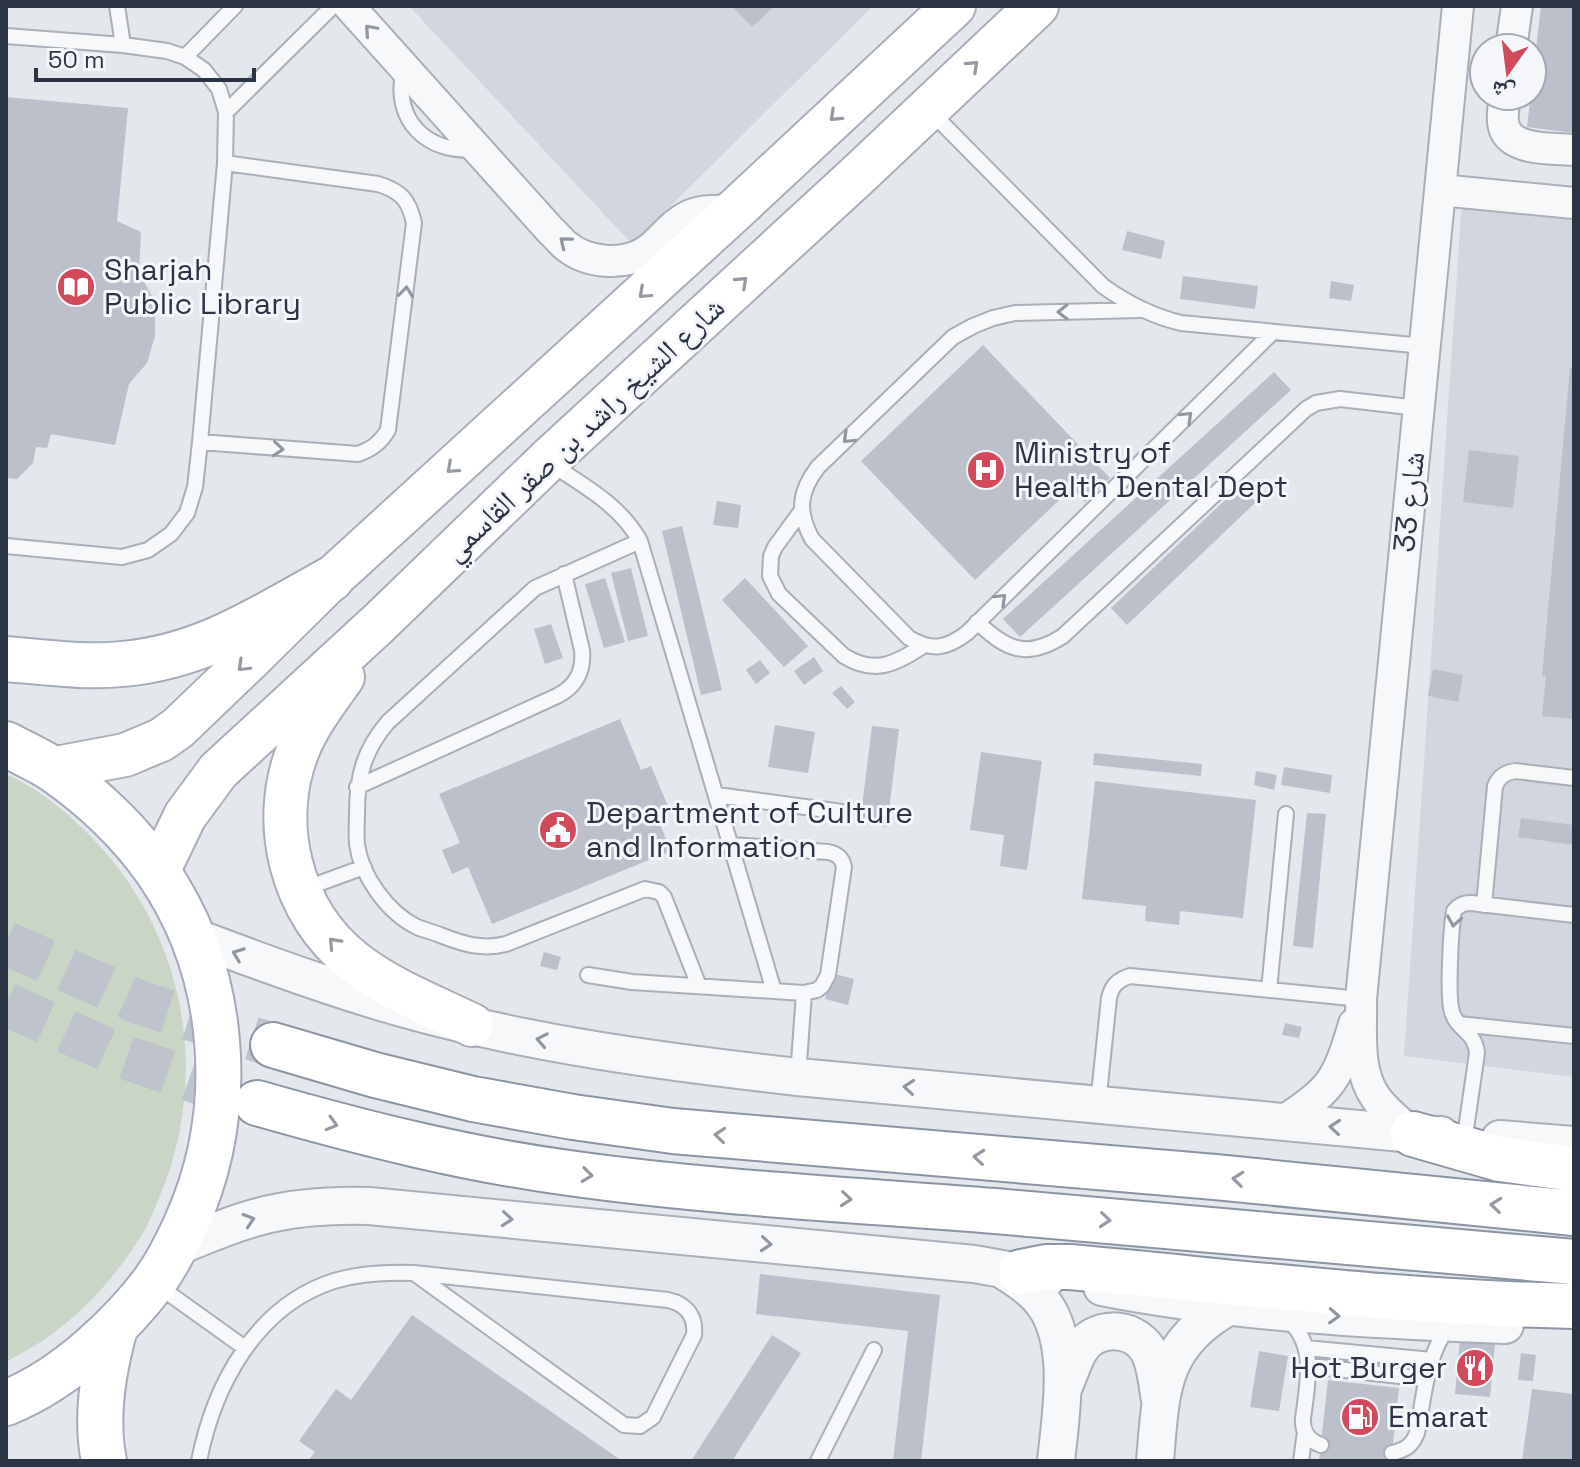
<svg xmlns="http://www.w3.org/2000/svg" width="1580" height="1467" font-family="'Space Grotesk','Noto Naskh Arabic',sans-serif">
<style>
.built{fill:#d2d6de}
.green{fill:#c9d6c5}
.building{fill:#bbc0ca}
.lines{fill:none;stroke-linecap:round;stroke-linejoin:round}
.motorway-tunnel{stroke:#bfc3cb;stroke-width:44;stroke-dasharray:44 22;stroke-linecap:butt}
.service-casing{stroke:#a9aeb7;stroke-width:18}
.minor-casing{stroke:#a9aeb7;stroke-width:34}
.tertiary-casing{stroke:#a9aeb7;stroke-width:40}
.secondary-casing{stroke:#a9aeb7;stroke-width:46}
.primary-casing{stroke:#a3abb8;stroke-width:48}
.motorway-casing{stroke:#8b94a3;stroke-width:48}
.service{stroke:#f7f8fa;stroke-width:14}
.minor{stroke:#f7f8fa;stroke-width:30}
.tertiary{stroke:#f7f8fa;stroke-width:36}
.secondary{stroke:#fff;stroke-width:42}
.primary{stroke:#fff;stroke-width:44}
.motorway{stroke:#fff;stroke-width:44}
.oneway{stroke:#9196a0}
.oneway2{stroke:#959aa2}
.labels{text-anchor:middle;stroke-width:6;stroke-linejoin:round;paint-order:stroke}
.poi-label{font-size:30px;fill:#2b3445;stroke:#f4f6f9;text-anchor:start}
.street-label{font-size:30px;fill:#2b3445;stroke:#f4f6f9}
</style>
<rect width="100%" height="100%" fill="#e4e7ec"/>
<!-- built -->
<path class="built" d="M409 6H873L632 244Z
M1462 200 1574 208V1077L1404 1056Z"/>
<!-- green -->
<path class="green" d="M6 774C41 790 71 815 97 843 188 941 211 1081 157 1203 152 1214 148 1226 141 1236 119 1271 91 1305 57 1330 42 1343 23 1352 6 1362Z"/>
<!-- building -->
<path class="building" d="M736 6H775L752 27 734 8Z
M1541 6H1574V133L1527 127Z
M6 97 128 108 117 221 141 232 139 272 155 302V336L147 363 129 384 115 445 51 434 47 448 36 447 33 463 17 479 6 478Z
M1127 231 1165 241 1161 259 1122 250Z
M1183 276 1258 286 1255 309 1180 299Z
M1331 281 1354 285 1351 301 1329 298Z
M983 345 1110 478 1085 502 1072 488 975 580 861 461Z
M1570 367 1574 368V719L1542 716 1546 676H1542Z
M1274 372 1291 390 1020 637 1003 619Z
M1469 450 1519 456 1513 508 1463 502Z
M1240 486 1256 502 1127 625 1111 608Z
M717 501 741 505 738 528 713 525Z
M682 526 722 690 701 695 662 531Z
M631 568 648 636 628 641 611 573Z
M605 578 625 642 604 648 585 584Z
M745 578 808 646 784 667 722 600Z
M551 624 563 658 545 664 534 629Z
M814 657 823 671 804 685 794 671Z
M760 660 770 673 756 684 746 670Z
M1433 669 1463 675 1458 702 1428 696Z
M841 686 855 702 847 709 832 693Z
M620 719 641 770 651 766 670 811 657 817 671 851 492 924 468 867 452 874 442 850 460 843 439 794Z
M775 725 815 732 808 773 768 767Z
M872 726 899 729 887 827 860 823Z
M981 752 1042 761 1027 870 1000 866 1004 835 970 830Z
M1094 753 1202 764 1201 776 1093 765Z
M1284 767 1332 775 1330 793 1281 785Z
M1256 771 1277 775 1274 790 1254 785Z
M1095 781 1256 800 1243 918 1180 911 1179 925 1145 921 1146 906 1082 899Z
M1307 813 1326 814 1313 948 1293 946Z
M1521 818 1574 825V845L1518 837Z
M544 952 561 957 557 970 540 966Z
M831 973 854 979 848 1005 825 999Z
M1285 1023 1302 1027 1299 1038 1282 1035Z
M760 1274 940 1295 921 1461H893L908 1331 756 1314Z
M412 1315 622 1461H308L315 1452 299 1441 336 1389 351 1400Z
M772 1335 801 1353 732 1461H691Z
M1460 1339 1495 1343 1490 1397 1455 1394Z
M1259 1351 1288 1356 1279 1411 1250 1407Z
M1521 1353 1536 1355 1533 1381 1518 1380Z
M1328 1380 1399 1388 1391 1461H1319Z
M1532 1389 1574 1394V1461H1522Z"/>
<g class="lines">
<!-- motorway-tunnel -->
<path class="motorway-tunnel" d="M6 943 141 1003 273 1045
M6 1004 119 1055 253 1101"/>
<defs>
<path id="service" d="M117 6 123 45
M6 36 123 45 167 51 185 57 204 70 219 89 226 112 225 163 200 442 195 487 187 513 171 534 148 550 122 557 6 546
M185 57 235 6
M404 69C391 120 428 155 477 149
M226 112 333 6
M931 112 1103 286C1128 304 1152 316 1181 323L1424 346
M1141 310 1015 313 993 318 973 326 953 337 818 467C799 492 797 511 812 539L909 638C932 651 946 649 967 633L1273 332
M200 442 358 454C372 449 380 443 388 430L414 223C409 200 401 191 378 184L225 163
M551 464C584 486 620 505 640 541L774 991
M802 510 775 547 771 556 770 576 779 594 844 656C875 675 895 664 923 646
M640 541 535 588 388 722C364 750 357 776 357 813 357 823 356 834 357 844 361 876 388 913 417 927 424 930 433 932 440 935 463 944 482 950 506 944L645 889 659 892 664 897 699 986
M977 622C1006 649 1026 660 1063 636L1306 409 1316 403 1340 399 1418 408
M357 787 557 696C576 686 584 672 582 650L564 574
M717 795 842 812
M304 889 364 867
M1484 905 1495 786C1499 777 1504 773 1515 771L1574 778
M588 975 632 982 804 993 817 990 822 986 828 975 844 867C842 858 838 854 828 852L731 845
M1269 990 1286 814
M1459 1024 1574 1036
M798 1076 804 993
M1098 1104 1109 998C1112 985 1118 980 1130 976L1361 999
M1465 1136 1477 1053C1475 1031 1457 1030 1452 1012 1447 997 1451 928 1454 911 1459 905 1463 903 1471 903L1574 915
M157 1285 245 1348
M1286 1318C1318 1344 1307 1384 1303 1419 1302 1431 1309 1441 1321 1445
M1306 1348 1432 1360
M1309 1366 1427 1379
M1392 1453C1405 1450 1412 1446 1417 1433 1424 1398 1426 1355 1449 1326
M199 1461C214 1385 256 1306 334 1281 360 1273 387 1272 414 1273L668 1300C686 1304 696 1316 694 1335L653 1417 640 1426 624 1425 414 1273
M818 1461 874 1350
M1301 1461 1305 1432"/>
<path id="minor" d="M349 6 551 231C556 235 560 241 565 245 586 263 623 267 647 251 661 241 670 226 685 218 700 209 718 211 734 211
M1511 48 1517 6
M1505 96C1504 104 1502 114 1503 122 1506 152 1552 148 1574 150
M1440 190 1574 203
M1282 1122C1332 1089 1337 1081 1354 1024
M1413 1134C1401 1123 1386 1112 1376 1098 1356 1070 1362 1031 1361 999L1458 6"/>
<path id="tertiary" d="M192 936C260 962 328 987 398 1007 528 1044 664 1062 798 1077L1413 1134 1441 1135
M1500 1139 1574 1145
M176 1247C203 1237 230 1224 258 1217 294 1207 331 1205 369 1206L974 1264 1048 1277
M1006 1272C1021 1281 1034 1290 1044 1304 1073 1344 1061 1414 1056 1461
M1102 1287C1235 1313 1370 1320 1505 1325
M1064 1386C1069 1375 1073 1362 1079 1351 1094 1325 1132 1325 1148 1350 1156 1364 1157 1384 1160 1400
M1155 1461C1161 1391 1160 1345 1228 1307"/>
<path id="secondary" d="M343 677C327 700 308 724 298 750 269 823 291 912 353 961 388 989 433 1006 472 1025
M51 769 125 755 161 740 178 728 250 659 331 579 734 211 954 6
M158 872 185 816 218 771 379 623 547 461 858 175 1037 6"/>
<path id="primary" d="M6 659C45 662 84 668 122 664 203 657 262 617 331 579
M6 744C22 753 39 760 54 770 94 798 129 831 157 871 228 974 237 1111 186 1224 177 1244 167 1264 154 1282 136 1306 115 1328 92 1348 67 1370 38 1390 6 1403
M104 1461C95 1417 103 1371 115 1328"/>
<path id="motorway" d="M273 1045 375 1075 473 1099 573 1117 673 1131 1215 1177 1574 1213
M257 1103C362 1133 468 1160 576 1174 715 1193 856 1200 995 1211 1188 1227 1381 1244 1574 1262
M1413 1134 1500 1159 1574 1169
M1021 1272 1046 1267H1070C1237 1282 1405 1303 1574 1306"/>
</defs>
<!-- service casing -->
<use href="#service" class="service-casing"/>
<!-- minor casing -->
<use href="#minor" class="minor-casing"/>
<!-- tertiary casing -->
<use href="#tertiary" class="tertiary-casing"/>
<!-- secondary casing -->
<use href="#secondary" class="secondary-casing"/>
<!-- primary casing -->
<use href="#primary" class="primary-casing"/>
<!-- motorway casing -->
<use href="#motorway" class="motorway-casing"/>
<!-- service -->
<use href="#service" class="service"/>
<!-- minor -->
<use href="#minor" class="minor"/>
<!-- tertiary -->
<use href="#tertiary" class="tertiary"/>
<!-- secondary -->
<use href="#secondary" class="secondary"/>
<!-- primary -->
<use href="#primary" class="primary"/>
<!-- motorway -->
<use href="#motorway" class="motorway"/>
</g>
<!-- one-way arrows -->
<defs><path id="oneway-chevron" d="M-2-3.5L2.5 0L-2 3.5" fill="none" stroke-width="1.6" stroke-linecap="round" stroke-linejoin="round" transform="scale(2)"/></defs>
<g class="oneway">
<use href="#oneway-chevron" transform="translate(370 30) rotate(-132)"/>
<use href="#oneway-chevron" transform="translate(565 242) rotate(-141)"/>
<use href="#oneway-chevron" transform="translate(406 292) rotate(-84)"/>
<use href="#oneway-chevron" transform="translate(1063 312) rotate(179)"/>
<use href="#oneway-chevron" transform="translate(1187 417) rotate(-44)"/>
<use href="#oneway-chevron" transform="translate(848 438) rotate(136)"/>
<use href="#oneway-chevron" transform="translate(278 449) rotate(5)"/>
<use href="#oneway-chevron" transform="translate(1001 599) rotate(-44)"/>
<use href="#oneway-chevron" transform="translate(1454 921) rotate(99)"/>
<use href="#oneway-chevron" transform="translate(238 954) rotate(-159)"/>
<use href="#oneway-chevron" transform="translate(542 1040) rotate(-169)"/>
<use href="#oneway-chevron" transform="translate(909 1087) rotate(-175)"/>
<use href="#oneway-chevron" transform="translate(1335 1127) rotate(-175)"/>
<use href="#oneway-chevron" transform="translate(507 1219) rotate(5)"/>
<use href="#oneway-chevron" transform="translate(249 1220) rotate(-18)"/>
<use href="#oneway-chevron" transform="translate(766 1244) rotate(5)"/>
<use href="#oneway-chevron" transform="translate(1334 1316) rotate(3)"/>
</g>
<g class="oneway2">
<use href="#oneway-chevron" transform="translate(973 66) rotate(-43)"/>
<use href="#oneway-chevron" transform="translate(835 116) rotate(137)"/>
<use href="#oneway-chevron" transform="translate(742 282) rotate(-43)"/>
<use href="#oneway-chevron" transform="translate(644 293) rotate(138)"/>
<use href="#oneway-chevron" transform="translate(452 468) rotate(138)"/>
<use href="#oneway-chevron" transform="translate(243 666) rotate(136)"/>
<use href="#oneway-chevron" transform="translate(334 943) rotate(-133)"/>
<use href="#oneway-chevron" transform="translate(332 1124) rotate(16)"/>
<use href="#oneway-chevron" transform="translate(720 1135) rotate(-175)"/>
<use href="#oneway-chevron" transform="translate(979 1157) rotate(-175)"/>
<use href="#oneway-chevron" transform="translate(587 1175) rotate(7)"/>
<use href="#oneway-chevron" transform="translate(1238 1179) rotate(-174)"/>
<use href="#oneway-chevron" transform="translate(846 1199) rotate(5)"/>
<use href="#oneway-chevron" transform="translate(1496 1205) rotate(-174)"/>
<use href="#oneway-chevron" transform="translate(1105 1220) rotate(5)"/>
</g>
<!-- icons -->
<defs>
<symbol id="library-disc" viewBox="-11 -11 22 22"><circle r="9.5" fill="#d1495b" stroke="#f4f6f9"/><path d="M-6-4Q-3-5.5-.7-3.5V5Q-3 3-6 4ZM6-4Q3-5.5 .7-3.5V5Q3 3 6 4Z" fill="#fff"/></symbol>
<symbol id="hospital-disc" viewBox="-11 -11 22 22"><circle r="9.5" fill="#d1495b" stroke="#f4f6f9"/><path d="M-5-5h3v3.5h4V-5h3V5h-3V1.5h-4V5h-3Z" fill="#fff"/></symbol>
<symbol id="civic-disc" viewBox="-11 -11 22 22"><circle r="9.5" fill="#d1495b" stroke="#f4f6f9"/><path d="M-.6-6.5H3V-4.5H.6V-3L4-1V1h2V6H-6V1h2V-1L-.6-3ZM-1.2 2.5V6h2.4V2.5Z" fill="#fff"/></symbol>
<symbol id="restaurant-disc" viewBox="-11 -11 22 22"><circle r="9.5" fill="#d1495b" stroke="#f4f6f9"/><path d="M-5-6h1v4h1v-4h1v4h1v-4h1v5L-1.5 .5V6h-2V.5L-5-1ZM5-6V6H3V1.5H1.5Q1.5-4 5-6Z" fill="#fff"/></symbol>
<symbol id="fuel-disc" viewBox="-11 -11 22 22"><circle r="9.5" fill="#d1495b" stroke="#f4f6f9"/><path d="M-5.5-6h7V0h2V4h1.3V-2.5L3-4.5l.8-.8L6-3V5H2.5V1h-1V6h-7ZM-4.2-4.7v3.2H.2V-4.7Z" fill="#fff"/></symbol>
</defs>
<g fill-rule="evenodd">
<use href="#library-disc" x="54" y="265" width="44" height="44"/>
<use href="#hospital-disc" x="964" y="448" width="44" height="44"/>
<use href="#civic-disc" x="536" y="808" width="44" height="44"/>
<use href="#restaurant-disc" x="1453" y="1346" width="44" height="44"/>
<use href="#fuel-disc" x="1338" y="1395" width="44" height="44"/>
</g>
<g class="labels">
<!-- poi labels -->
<g class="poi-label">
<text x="104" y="280">Sharjah<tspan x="104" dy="34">Public Library</tspan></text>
<text x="1014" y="463">Ministry of<tspan x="1014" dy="34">Health Dental Dept</tspan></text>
<text x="586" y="823">Department of Culture<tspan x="586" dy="34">and Information</tspan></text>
<text x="1447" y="1378" text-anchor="end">Hot Burger</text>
<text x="1388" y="1427">Emarat</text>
</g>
<!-- street labels -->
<g class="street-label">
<text transform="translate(584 429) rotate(-43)" y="10">شارع الشيخ راشد بن صقر القاسمي</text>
<text transform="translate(1409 502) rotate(-84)" y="10">شارع 33</text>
</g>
</g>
<!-- border -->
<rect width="1580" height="1467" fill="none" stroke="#2b3445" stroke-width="16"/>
<!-- north arrow -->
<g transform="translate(1508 72) rotate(194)"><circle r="38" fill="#f4f6f9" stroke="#a4a8b1" stroke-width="2"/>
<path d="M0-6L14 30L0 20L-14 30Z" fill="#d1495b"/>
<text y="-12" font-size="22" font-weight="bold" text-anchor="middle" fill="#2b3445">ش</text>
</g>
<!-- scale -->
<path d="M36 68v12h218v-12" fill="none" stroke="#2b3445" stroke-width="4"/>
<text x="48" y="68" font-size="24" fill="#2b3445" stroke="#f4f6f9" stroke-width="6" paint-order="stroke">50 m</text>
</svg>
